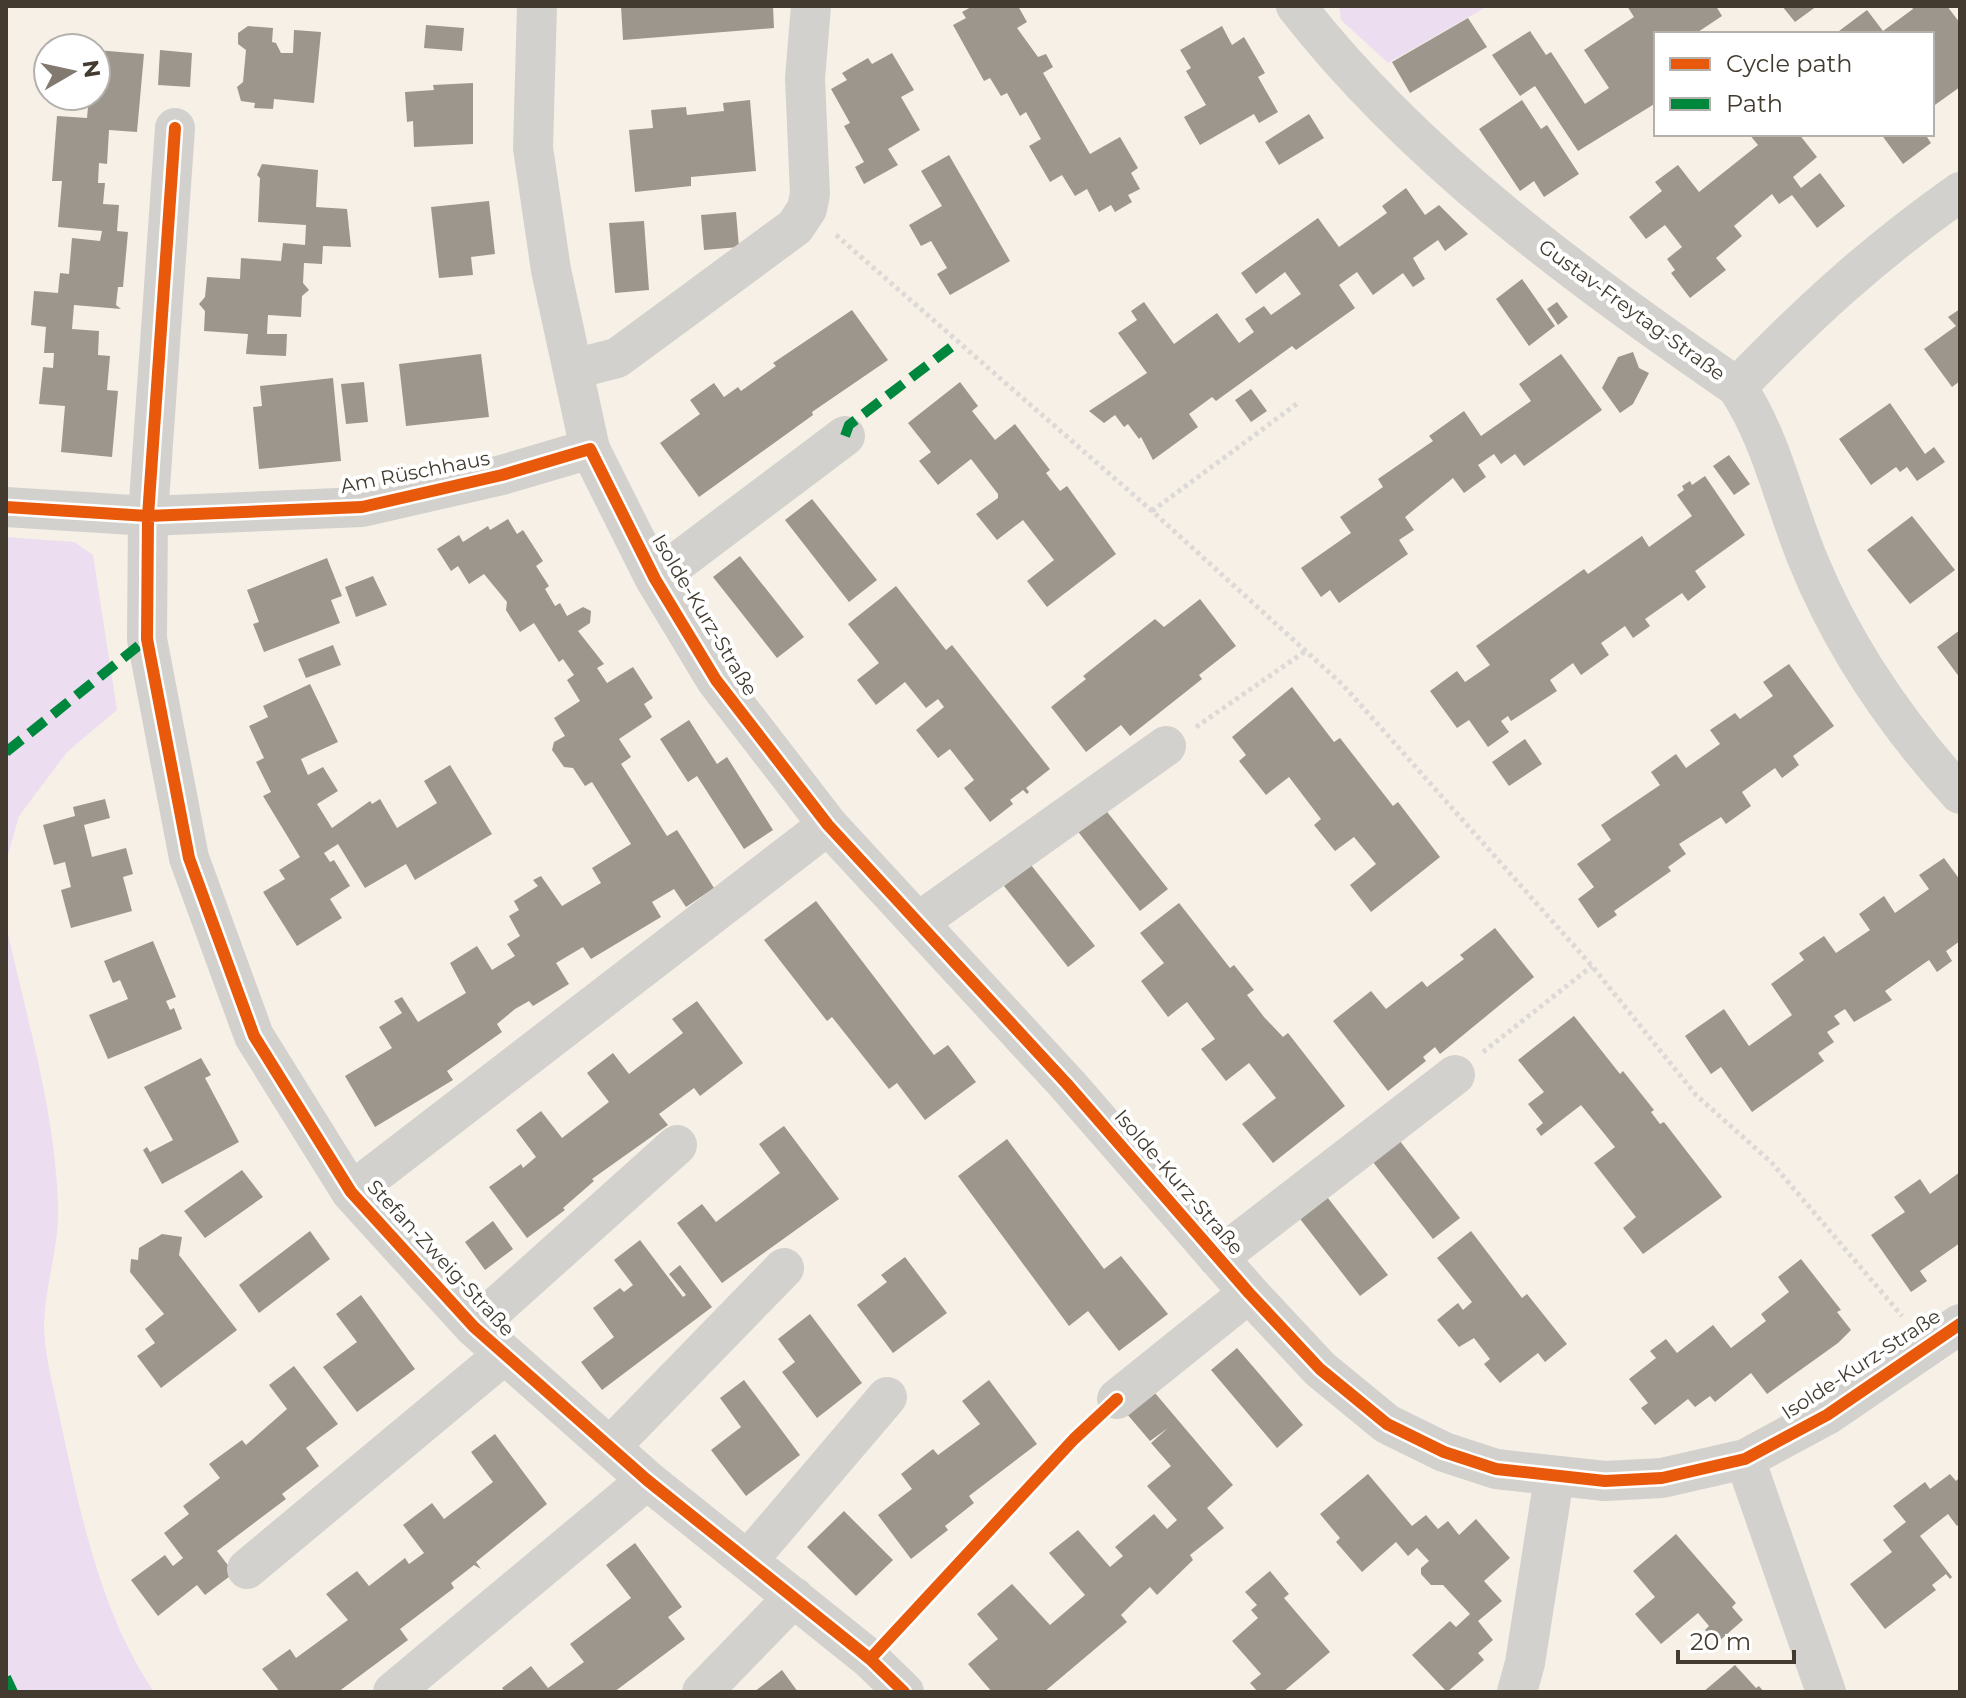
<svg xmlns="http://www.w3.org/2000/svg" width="1966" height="1698" font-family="Montserrat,sans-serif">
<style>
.green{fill:#ecddf1}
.building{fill:#9c968c}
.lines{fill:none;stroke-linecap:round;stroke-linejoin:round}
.path{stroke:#dcd9d6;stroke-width:5;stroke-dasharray:4 4;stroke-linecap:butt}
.minor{stroke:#d3d1cd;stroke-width:40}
.quiet{stroke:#00873e;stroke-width:10;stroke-dasharray:20 10;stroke-linecap:butt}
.cycleway-casing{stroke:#fff;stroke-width:17}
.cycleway{stroke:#e8590c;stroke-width:12}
.labels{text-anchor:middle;stroke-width:8;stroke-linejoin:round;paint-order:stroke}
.street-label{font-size:20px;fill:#433b30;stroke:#fff}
</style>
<rect width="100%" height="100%" fill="#f7f0e6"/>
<!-- green -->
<path class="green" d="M1339 6H1488L1388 63 1341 20Z
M6 537 74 542 93 555 117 710 67 752 19 816 6 862Z
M6 925C26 1016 55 1110 58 1204 60 1245 45 1284 44 1324 44 1356 54 1388 60 1419 80 1512 100 1612 154 1692H6Z"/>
<!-- building -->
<path class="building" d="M621 6H773L774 28 623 40Z
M973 6H1018L1027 22 1017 28 1038 57 1046 54 1053 67 1043 73 1090 154 1120 137 1138 168 1131 173 1140 189 1128 195 1132 202 1115 212 1111 205 1099 212 1087 189 1075 196 1062 175 1050 182 1029 146 1041 139 1026 112 1020 116 1007 93 1001 96 990 78 984 81 953 25 966 18 962 12Z
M1627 6H1716L1722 16 1695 34H1656V103L1578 151 1535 86 1520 96 1492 55 1530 31 1546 55 1551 52 1585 104 1609 88 1584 50 1634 17Z
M1782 6H1817L1795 22Z
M1911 6H1947L1960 23V87L1932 107V34H1835L1867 10 1883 31 1913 9Z
M1468 18 1487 47 1410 93 1392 62Z
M426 25 464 28 462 51 424 48Z
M248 26 273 28 272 42 276 43 281 53H293L294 30 321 32 314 103 274 99 273 109 254 108 255 103 241 101 237 87 243 82 246 50 238 44V33Z
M1222 26 1232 45 1244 37 1265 73 1258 77 1278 112 1259 123 1254 114 1200 145 1184 117 1206 105 1186 71 1191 68 1180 50Z
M96 50 144 54 137 132 109 130 107 164 99 163 98 183H105L103 204 119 205 117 231 128 232 123 287H118L116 305 121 309 74 305 72 329 99 331 98 355 110 356 107 390 118 391 112 457 61 452 65 406 39 404 43 367 53 368 54 353H44L46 327 31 325 34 291 58 293 60 273 69 274 72 238 100 241 102 231 58 227 62 181H52L57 116 87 118 89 96H96Z
M160 50 192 53 190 87 158 85Z
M892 53 914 90 901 97 920 130 888 149 898 165 864 184 855 167 864 162 844 126 850 123 831 89 847 80 842 73 868 58 872 64Z
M473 83V144L414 147 413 121 407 122 405 92 434 90 433 85Z
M750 100 756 171 691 177V186L635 192 629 130 653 128 651 110 686 107 687 115 724 111 723 103Z
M1522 100 1541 129 1547 125 1579 174 1544 197 1534 181 1520 191 1479 129Z
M1309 114 1324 138 1279 165 1265 142Z
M1749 134H1799L1817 157 1793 177 1801 188 1820 173 1845 206 1817 228 1792 195 1779 204 1772 194 1734 226 1742 236 1716 258 1726 270 1690 298 1671 273 1675 270 1667 259 1682 247 1665 225 1646 239 1629 217 1662 191 1655 182 1678 165 1699 192 1758 145Z
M1881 134H1925L1931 143 1903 164Z
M949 155 1010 261 950 295 937 274 947 268 931 241 921 246 909 225 942 206 921 171Z
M262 164 318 170 316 207 347 209 351 247 323 246 322 264 304 263 303 283 309 290 302 296 301 317 268 315 267 334H287L286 356 246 354 248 334 204 331 205 311 199 304 205 297 207 277 240 279 241 258 281 261 283 243 305 245 306 225 258 222 260 178 257 175Z
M1406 188 1425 215 1439 205 1468 234 1445 251 1438 240 1413 258 1425 279 1413 287 1403 273 1373 295 1357 272 1339 285 1355 308 1296 350 1292 346 1216 401 1212 397 1189 414 1198 427 1153 460 1141 437 1139 439 1128 424 1124 427 1115 415 1104 423 1089 411 1147 373 1118 333 1137 320 1131 311 1144 302 1174 344 1217 313 1239 343 1254 332 1245 319 1264 306 1271 315 1301 294 1285 272 1256 294 1241 273 1318 218 1339 247 1387 213 1382 206Z
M489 201 495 254 471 257 473 275 439 278 431 207Z
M736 212 739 247 704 250 701 215Z
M644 221 649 290 615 293 609 223Z
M1522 279 1555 326 1529 346 1496 299Z
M1557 302 1568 317 1558 325 1547 309Z
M1960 309V381L1952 387 1924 349 1956 326 1948 317Z
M852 310 888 360 812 412 813 415 699 497 660 443 700 414 690 400 714 383 724 397 738 387 741 391 776 366 773 363Z
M1633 352 1639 368 1649 373 1633 404 1620 413 1602 388 1618 357Z
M481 354 489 417 406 426 399 364Z
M1561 354 1602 410 1524 466 1515 454 1501 464 1494 454 1478 465 1486 477 1464 493 1453 478 1405 517 1414 530 1399 540 1408 554 1339 603 1330 590 1321 597 1301 568 1351 533 1340 517 1383 487 1378 479 1433 441 1429 436 1464 411 1481 436 1531 401 1519 384Z
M333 378 341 461 259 469 253 407 262 406 260 386Z
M364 382 368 422 346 424 341 384Z
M960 382 978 406 972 411 995 440 1015 424 1050 470 1046 473 1060 491 1067 486 1116 554 1047 607 1027 581 1054 560 1023 520 997 540 976 514 998 498V494L971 459 938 485 919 461 931 452 908 423Z
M1251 389 1267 411 1251 422 1235 400Z
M1890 403 1925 454 1934 447 1945 462 1917 481 1907 467 1900 472 1896 467 1871 485 1839 439Z
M1729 455 1750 484 1734 495 1713 466Z
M1705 476 1745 535 1695 571 1706 587 1688 601 1682 593 1645 619 1650 626 1633 638 1625 626 1601 643 1609 655 1581 675 1573 663 1550 680 1557 691 1511 721 1508 716 1501 721 1509 732 1488 747 1469 720 1457 728 1430 691 1457 671 1465 682 1490 665 1476 646 1584 569 1588 574 1642 536 1649 547 1692 516 1677 495 1684 490 1682 486 1690 481 1692 485Z
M812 499 877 580 849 602 785 520Z
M1912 516 1955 570 1910 604 1867 550Z
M508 519 517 534 523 530 543 561 536 566 549 586 545 589 555 606 560 603 567 616 583 607 591 611 590 623 578 631 604 664 597 668 607 683 633 667 653 698 644 704 652 717 619 739 631 757 621 764 667 836 677 830 714 888 686 907 674 889 652 902 661 917 591 959 583 947 556 963 569 984 533 1006 529 1001 515 1009 497 1024 502 1032 447 1071 453 1080 375 1127 345 1076 392 1048 379 1027 402 1013 394 1001 402 997 418 1022 466 993 450 963 477 946 492 970 515 956 507 944 520 936 509 916 519 910 514 901 538 886 533 880 541 876 562 906 601 883 592 868 631 844 592 782 585 786 573 768 564 767 552 750 554 742 565 736 554 718 580 701 567 680 574 675 563 659 559 662 534 623 520 632 506 610 507 602 484 574 469 584 458 566 451 571 437 549 459 535 463 542 488 526 490 530Z
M740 556 804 637 777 658 713 577Z
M327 558 342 596 331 600 340 623 264 652 253 624 259 622 247 590Z
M373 576 387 605 356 617 345 587Z
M896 586 946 650 952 645 1050 769 1026 788 1029 792 1027 794 1023 790 1010 800 1013 804 990 822 964 788 974 780 950 749 938 758 916 730 944 707 938 699 926 708 905 682 876 705 857 680 879 663 848 624Z
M1200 599 1236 646 1199 675 1202 679 1130 736 1121 725 1086 752 1051 707 1086 679 1083 676 1155 619 1164 627Z
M1960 630V678L1937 647Z
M333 645 341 665 306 678 298 659Z
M1789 664 1834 726 1793 756 1799 765 1782 778 1775 768 1742 792 1751 806 1726 824 1721 817 1679 844 1686 854 1668 867 1671 871 1614 911 1617 915 1598 928 1578 899 1594 887 1577 864 1611 840 1601 825 1660 785 1651 772 1676 754 1686 768 1720 744 1710 730 1735 713 1740 719 1773 696 1763 682Z
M310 684 338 742 301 759 308 775 323 767 338 791 317 804 332 828 370 801 372 804 380 799 397 828 437 803 424 781 450 765 492 834 415 880 406 864 365 888 338 844 324 853 330 862 334 860 350 886 330 899 342 918 297 946 263 892 285 879 279 870 300 857 263 796 271 792 256 762 264 758 249 726 268 717 263 706Z
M1292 687 1334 742 1340 738 1393 806 1398 802 1440 857 1371 912 1350 885 1376 864 1354 837 1335 851 1314 825 1321 819 1289 777 1266 795 1239 761 1246 755 1232 737Z
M689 720 717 764 727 757 773 830 744 849 697 776 688 782 660 739Z
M1525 739 1542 764 1509 786 1492 762Z
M105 799 110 818 84 825 92 857 126 848 133 874 123 877 132 911 71 928 61 890 71 887 65 862 54 865 43 825 75 816 73 807Z
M1104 808 1168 889 1140 911 1076 829Z
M1944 858 1960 880V941L1946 951 1952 961 1937 972 1929 960 1885 991 1892 1000 1854 1022 1845 1009 1834 1016 1840 1024 1827 1032 1834 1042 1818 1053 1824 1061 1752 1112 1721 1067 1711 1074 1685 1036 1724 1009 1749 1046 1792 1015 1771 984 1804 960 1799 953 1824 936 1836 953 1870 930 1859 914 1884 896 1895 913 1929 889 1919 875Z
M1031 865 1095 946 1068 967 1004 886Z
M816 901 934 1055 948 1045 976 1082 925 1120 897 1083 889 1089 832 1017 827 1021 764 940Z
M1179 903 1230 968 1234 965 1254 990 1247 995 1264 1017 1283 1037 1288 1033 1345 1106 1273 1163 1242 1124 1276 1098 1249 1063 1226 1081 1201 1049 1215 1039 1187 1002 1168 1017 1141 981 1164 963 1140 933Z
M1495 928 1534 977 1440 1054 1435 1047 1423 1057 1426 1061 1388 1091 1333 1021 1371 991 1386 1009 1422 981 1427 987 1464 959 1460 955Z
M153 941 176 997 166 1001 170 1010 174 1008 182 1029 108 1059 89 1015 128 999 120 980 113 983 104 961Z
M697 1001 743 1063 700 1096 694 1088 659 1114 668 1125 592 1179 594 1181 563 1208 565 1210 527 1238 489 1187 521 1164 523 1168 536 1157 516 1130 541 1111 562 1138 609 1102 587 1073 613 1053 629 1074 683 1033 672 1019Z
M1574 1016 1620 1074 1623 1071 1654 1110 1651 1112 1660 1124 1664 1122 1722 1197 1643 1254 1623 1228 1636 1217 1594 1163 1615 1147 1581 1105 1541 1136 1536 1129 1543 1123 1528 1104 1544 1092 1518 1060Z
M201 1058 211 1075 205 1078 239 1142 162 1184 143 1150 147 1147 150 1152 173 1140 144 1087Z
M784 1126 839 1199 722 1283 677 1223 702 1204 716 1222 780 1173 759 1144Z
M1396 1136 1460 1218 1433 1239 1369 1157Z
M1007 1139 1104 1269 1121 1256 1168 1314 1119 1351 1088 1311 1069 1326 958 1176Z
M242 1170 263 1197 205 1238 184 1211Z
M1960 1172V1243L1920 1271 1927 1281 1911 1292 1871 1235 1905 1212 1894 1197 1920 1179 1930 1194Z
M1324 1193 1388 1275 1360 1296 1297 1215Z
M493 1221 513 1249 485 1270 465 1242Z
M310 1231 330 1259 259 1313 239 1285Z
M1471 1231 1522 1298 1527 1294 1567 1344 1545 1362 1538 1353 1500 1383 1484 1364 1490 1359 1474 1338 1459 1347 1437 1320 1458 1303 1463 1310 1472 1302 1437 1258Z
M162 1234 182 1237 179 1255 237 1330 161 1388 137 1356 155 1343 145 1329 164 1314 130 1272 131 1259 138 1260 139 1248Z
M640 1240 683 1297 686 1295 669 1274 680 1265 712 1307 602 1390 581 1362 614 1337 593 1308 620 1288 624 1292 633 1285 614 1260Z
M905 1257 947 1313 893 1353 857 1305 887 1282 881 1275Z
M1801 1259 1841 1310 1837 1312 1851 1330 1838 1343 1767 1394 1751 1373 1715 1402 1710 1396 1695 1407 1688 1399 1655 1425 1641 1408 1648 1403 1629 1379 1656 1358 1650 1351 1666 1339 1677 1353 1713 1325 1731 1348 1766 1321 1761 1314 1789 1292 1778 1277Z
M361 1295 415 1369 357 1412 323 1367 357 1342 336 1314Z
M810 1314 862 1383 817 1418 782 1372 795 1362 778 1339Z
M1237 1348 1303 1425 1277 1448 1211 1370Z
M294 1366 338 1424 306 1448 319 1466 282 1494 286 1499 217 1551 234 1573 205 1595 197 1585 158 1616 131 1580 165 1555 173 1566 183 1558 164 1533 189 1514 183 1506 220 1478 209 1464 242 1440 246 1445 287 1409 269 1385Z
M744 1380 800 1455 746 1496 711 1450 741 1427 720 1398Z
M989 1380 1037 1444 969 1496 974 1503 945 1526 948 1530 911 1559 878 1515 912 1489 901 1474 933 1449 938 1455 980 1424 962 1401Z
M1155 1393 1233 1485 1207 1508 1224 1528 1190 1555 1193 1560 1157 1595 1150 1587 1137 1599 1121 1615 1127 1622 1044 1692H992L968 1664 998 1639 977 1614 1012 1584 1050 1625 1085 1595 1049 1553 1078 1530 1110 1567 1123 1556 1115 1547 1154 1514 1167 1529 1177 1520 1147 1486 1171 1466 1151 1443 1168 1428 1150 1441 1127 1414Z
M495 1434 547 1504 476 1562 481 1569 474 1565 451 1583 454 1588 400 1629 408 1640 338 1692H280L262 1669 290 1649 296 1658 348 1620 326 1594 357 1571 369 1586 405 1558 409 1564 424 1553 403 1525 432 1503 444 1519 493 1482 471 1452Z
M1368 1474 1412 1526 1426 1515 1438 1529 1448 1521 1459 1535 1476 1519 1510 1558 1484 1581 1502 1601 1478 1621 1493 1640 1478 1653 1484 1660 1447 1692 1412 1655 1450 1621 1456 1627 1470 1614 1443 1585H1431L1421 1574V1568L1429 1561 1417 1548 1408 1556 1396 1542 1362 1572 1336 1542 1340 1538 1320 1514Z
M1950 1474 1956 1481 1960 1477V1523L1957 1526 1948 1514 1920 1536 1952 1577 1950 1579 1946 1574 1932 1585 1936 1590 1885 1629 1850 1584 1892 1552 1883 1540 1906 1522 1893 1506 1925 1482 1930 1489Z
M844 1511 893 1560 856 1596 807 1547Z
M1676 1534 1736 1603 1732 1607 1743 1620 1717 1643 1705 1630 1709 1626 1698 1613 1661 1644 1635 1614 1655 1597 1633 1571Z
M635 1543 682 1607 668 1617 685 1639 614 1692H505L502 1688 531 1666 548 1688 584 1662 570 1644 631 1598 606 1565Z
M1270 1571 1289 1594 1284 1598 1330 1652 1283 1692H1258L1250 1683 1261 1674 1232 1641 1258 1618 1251 1610 1257 1605 1245 1592Z
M1735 1665 1756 1688 1759 1686 1764 1692H1703Z
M782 1670 798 1692H754Z"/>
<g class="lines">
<!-- path -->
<path class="path" d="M836 235 1152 511 1343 685 1592 966 1696 1095 1772 1163 1902 1316
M1152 511 1298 403
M1196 727 1307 650
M1483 1052 1592 966"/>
<!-- minor -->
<path class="minor" d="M537 6 533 148 551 270 590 449 655 579 716 680 828 825 1067 1084 1249 1293 1320 1369 1387 1424 1444 1452 1496 1469 1605 1481 1662 1478 1745 1459 1827 1415 1960 1324
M1296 6C1415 159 1578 277 1737 387 1772 440 1784 502 1808 560 1843 646 1898 726 1960 794
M175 128 148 516 147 639 189 858 254 1036 351 1192 474 1327 647 1480 870 1659 904 1692
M574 369 617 358 795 227 807 209 810 194 805 78 811 6
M1737 387C1809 312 1875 252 1960 192
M6 507 148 516 362 507 502 475 590 449
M655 579 845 436
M920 921 1166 746
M351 1192 828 825
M1218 1258 1455 1075
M474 1327 677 1145
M1117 1399 1249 1293
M610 1447 784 1268
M1745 1459 1826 1692
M749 1559 887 1397
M247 1569 505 1354
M393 1692 647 1480
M702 1692 794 1597
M1517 1692 1525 1663 1554 1478"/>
<!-- quiet -->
<path class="quiet" d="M845 436 849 425 958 342
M6 752 147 639
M6 1677 13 1692"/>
<defs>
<path id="cycleway" d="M175 128 148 516 147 639 189 858 254 1036 351 1192 474 1327 647 1480 870 1659 904 1692
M6 507 148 516 362 507 502 475 590 449 655 579 716 680 828 825 1067 1084 1249 1293 1320 1369 1387 1424 1444 1452 1496 1469 1605 1481 1662 1478 1745 1459 1827 1415 1960 1324
M870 1659 1074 1439 1117 1399"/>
</defs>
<!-- cycleway casing -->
<use href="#cycleway" class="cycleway-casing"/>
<!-- cycleway -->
<use href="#cycleway" class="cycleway"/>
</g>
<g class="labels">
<!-- street labels -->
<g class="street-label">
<text transform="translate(1632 310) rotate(36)" y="7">Gustav-Freytag-Straße</text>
<text transform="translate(415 472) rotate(-11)" y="7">Am Rüschhaus</text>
<text transform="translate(705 615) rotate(59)" y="7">Isolde-Kurz-Straße</text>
<text transform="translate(1179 1182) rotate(49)" y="7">Isolde-Kurz-Straße</text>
<text transform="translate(441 1258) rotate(47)" y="7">Stefan-Zweig-Straße</text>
<text transform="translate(1861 1364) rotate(-33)" y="7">Isolde-Kurz-Straße</text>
</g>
</g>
<!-- border -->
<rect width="1966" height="1698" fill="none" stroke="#433b30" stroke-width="16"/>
<!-- legend -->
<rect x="1654" y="32" width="280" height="104" fill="#ffffff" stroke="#b4b1ac" stroke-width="2"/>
<rect x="1670" y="58" width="40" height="12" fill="#e8590c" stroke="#b4b1ac" stroke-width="2"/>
<text x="1726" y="72" font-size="24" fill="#433b30">Cycle path</text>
<rect x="1670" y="98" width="40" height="12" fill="#00873e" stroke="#b4b1ac" stroke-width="2"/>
<text x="1726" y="112" font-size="24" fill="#433b30">Path</text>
<!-- north arrow -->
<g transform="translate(72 72) rotate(81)"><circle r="38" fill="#ffffff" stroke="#b4b1ac" stroke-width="2"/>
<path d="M0-6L14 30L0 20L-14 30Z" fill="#827a70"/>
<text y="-12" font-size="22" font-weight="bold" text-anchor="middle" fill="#433b30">N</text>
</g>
<!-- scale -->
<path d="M1678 1650v12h116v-12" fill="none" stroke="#433b30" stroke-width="4"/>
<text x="1690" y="1650" font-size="24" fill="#433b30" stroke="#ffffff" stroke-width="6" paint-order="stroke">20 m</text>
</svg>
